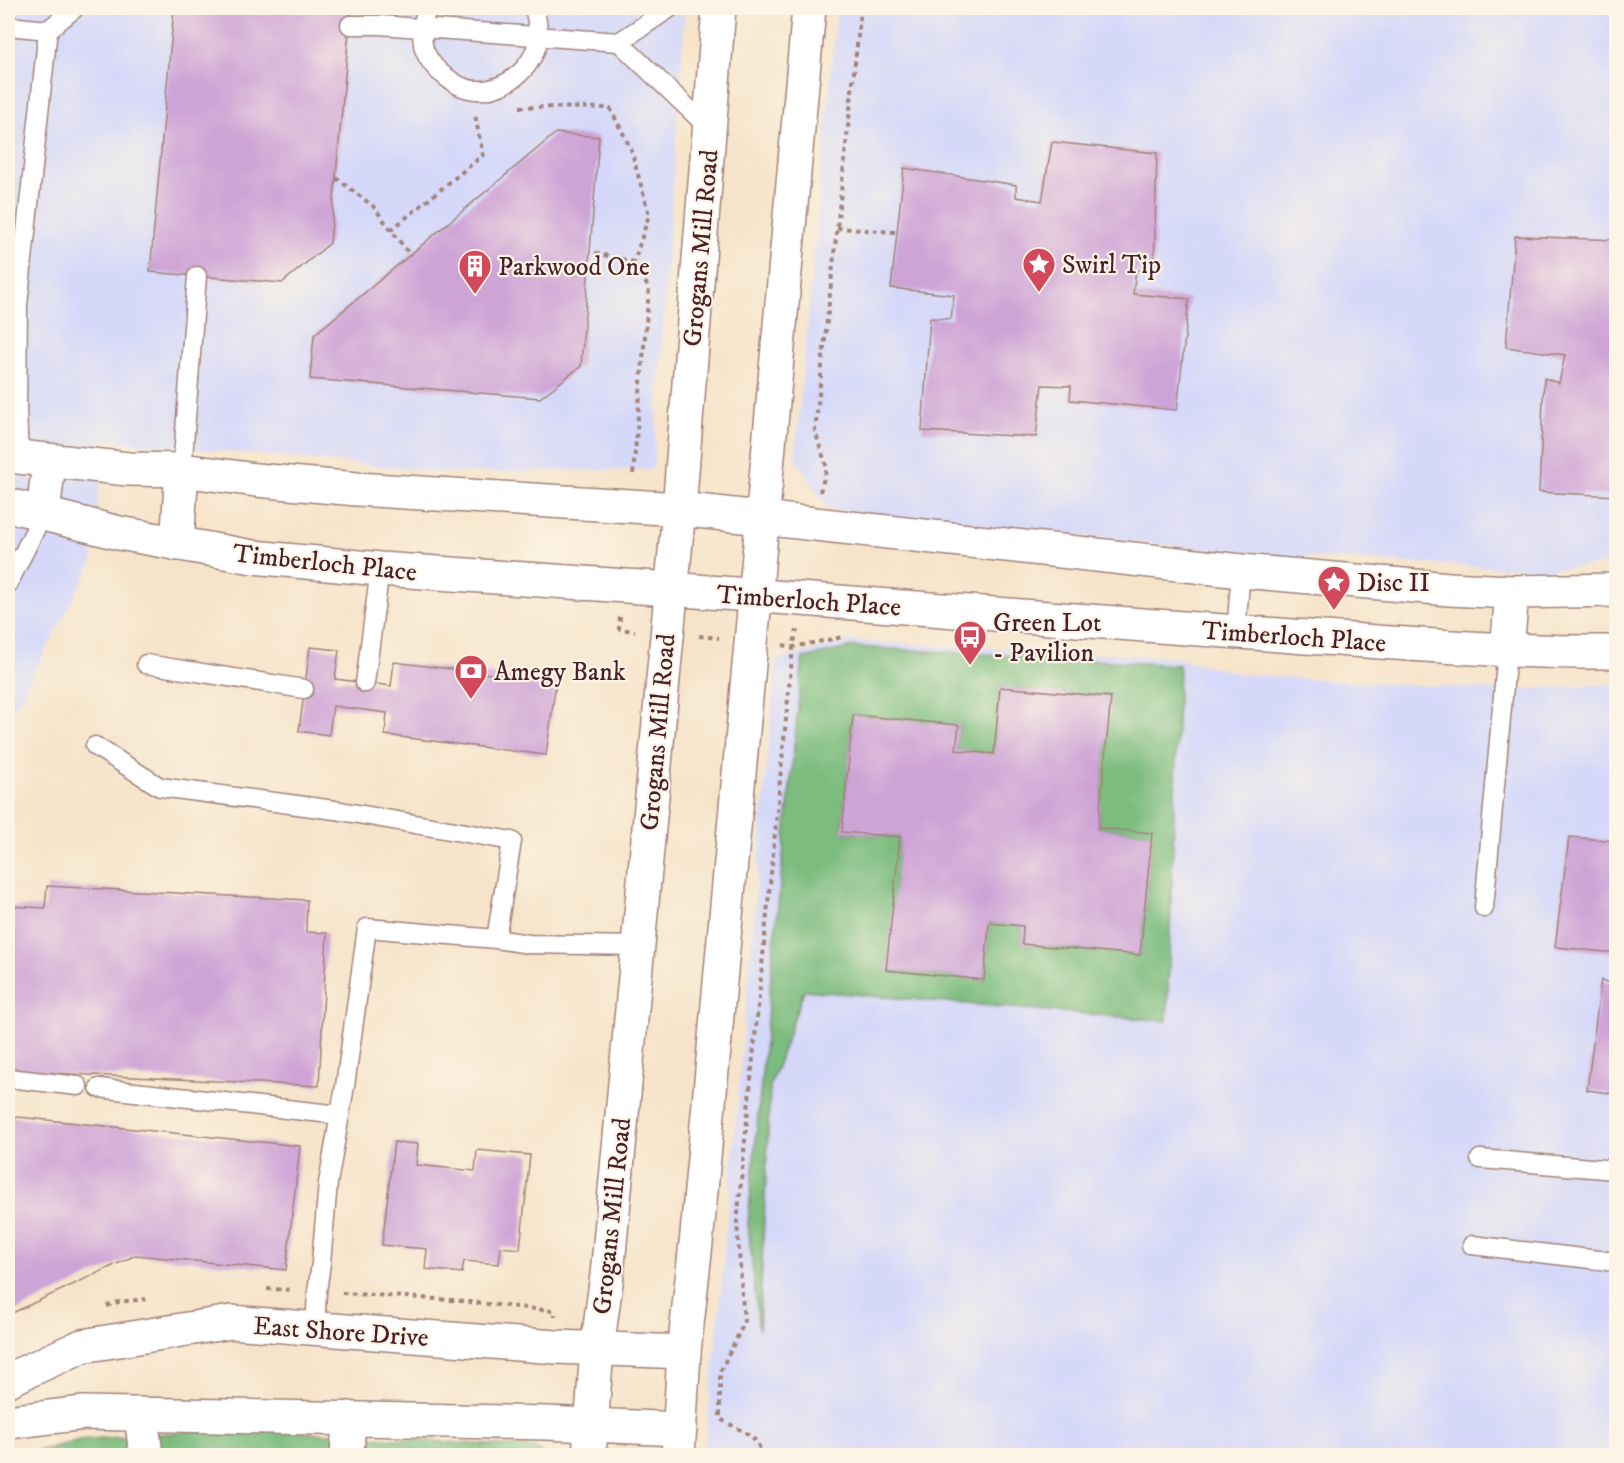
<svg xmlns="http://www.w3.org/2000/svg" width="1624" height="1463" font-family="'IM FELL DW Pica',serif">
<style>
.built{fill:#d5d8f9}
.forest{fill:#7cbc7e;stroke:#636e54;stroke-width:1.5;fill-rule:evenodd}
.building{fill:#cea3d6}
.lines{fill:none;stroke-linecap:round;stroke-linejoin:round}
.service-casing{stroke:#a0827a;stroke-width:21}
.minor-casing{stroke:#a0827a;stroke-width:36}
.tertiary-casing{stroke:#a0827a;stroke-width:36}
.secondary-casing{stroke:#a0827a;stroke-width:36}
.path{stroke:#a0827a;stroke-width:4;stroke-dasharray:4.5 4.5;stroke-linecap:butt}
.service{stroke:#fff;stroke-width:18}
.minor{stroke:#fff;stroke-width:33}
.tertiary{stroke:#fff;stroke-width:33}
.secondary{stroke:#fff;stroke-width:33}
.labels{text-anchor:middle;stroke-width:4.5;stroke-linejoin:round;paint-order:stroke}
.street-label{font-size:26px;fill:#4a1f2b;stroke:#fcf5e5}
.poi-label{font-size:26px;fill:#4a1f2b;stroke:#fcf5e5;text-anchor:start}
</style>
<rect width="100%" height="100%" fill="#fcf5e5"/>
<filter id="ink" filterUnits="userSpaceOnUse"><feTurbulence type="fractalNoise" baseFrequency=".0167" numOctaves="2"/><feDisplacementMap in="SourceGraphic" scale="12" xChannelSelector="R" yChannelSelector="G"/><feConvolveMatrix kernelMatrix="1 2 1 2 8 2 1 2 1" color-interpolation-filters="sRGB"/></filter>
<filter id="wash" filterUnits="userSpaceOnUse"><feTurbulence type="fractalNoise" baseFrequency=".008" numOctaves="4" result="noise"/><feDisplacementMap in="SourceGraphic" scale="24" xChannelSelector="R" yChannelSelector="G"/><feGaussianBlur stdDeviation="1.35" result="paint"/><feColorMatrix in="noise" values="0 0 0 0 0 0 0 0 0 0 0 0 0 0 0 0 0 1.4 0 .05"/><feComposite in="paint" operator="in"/></filter>
<g filter="url(#wash)">
<rect width="100%" height="100%" fill="#f6e4ca"/>
<!-- built -->
<path class="built" d="M8 8H685L653 469 452 473 104 440 92 563 8 721Z
M837 8H1616V563L1546 570 1263 555 828 509 795 457Z
M848 641 1173 657 1241 674 1336 681 1508 690 1616 684V1455L704 1456 720 1303 776 660Z"/>
<!-- forest -->
<path class="forest" d="M854 647 1179 665 1167 1021 804 990 770 1086 759 1331 748 1223 773 955 803 658ZM1000 687 1110 697 1098 828 1152 833 1140 955 1022 944 1023 926 989 923 984 980 887 970 900 837 842 832 853 715 959 726 956 750 994 754Z
M239 1428 536 1448 544 1455 21 1456 79 1440Z"/>
<g id="blocks">
<!-- building -->
<path class="building" d="M174 8H351L330 243 282 283 150 272Z
M556 133 599 137 581 366 540 398 310 379 314 335Z
M1052 142 1157 153 1154 267 1136 271 1133 294 1189 299 1177 410 1070 400 1071 386 1042 385 1036 437 922 431 930 318 951 319 954 295 891 288 904 168 1016 185V197L1042 201Z
M1515 236 1616 240V496L1539 492 1544 378 1559 383 1565 355 1506 347Z
M310 647 339 650 335 679 391 686 394 662 556 682 546 755 385 735 387 713 333 706 329 735 299 731Z
M1000 687 1111 697 1098 828 1152 833 1140 955 1022 944 1023 926 989 923 984 980 886 970 900 837 842 832 853 715 959 725 956 750 994 754Z
M1569 837 1616 841V953L1555 947Z
M47 886 307 900 306 932 327 933 319 1086 8 1071V906L45 908Z
M1601 980 1616 985V1094L1587 1090Z
M8 1116 300 1146 286 1270 136 1255 8 1315Z
M394 1142 418 1144 416 1165 475 1171 477 1150 530 1155 520 1249 501 1247 499 1264 464 1261 462 1273 425 1269 427 1249 382 1245Z"/>
</g>
</g>
<g filter="url(#ink)">
<use href="#blocks" fill-opacity="0" stroke="#a0827a" stroke-width="1.5"/>
<g class="lines">
<defs>
<path id="service" d="M427 8C423 21 420 35 424 49 428 60 436 70 446 77 450 80 454 83 458 85 491 102 533 74 538 40 540 30 536 17 534 8
M350 25H379L619 42 670 8
M8 26 48 30
M619 42 710 129
M19 457 17 410 18 305 48 30 75 8
M182 470 197 276
M8 584 43 514
M1236 632 1241 571
M146 664 304 689
M365 683 380 569
M95 746 160 787 335 810 512 841 496 939
M1484 908 1507 651
M8 1078 78 1086
M99 1088 340 1115
M1480 1159 1616 1170
M1472 1245 1616 1262
M315 1329 317 1292 321 1263 328 1183 345 1086 367 928 496 939 529 944 637 946"/>
<path id="minor" d="M8 454 19 457 128 469 182 470 256 480 357 489 679 509
M8 505 119 533 253 557 380 569 670 589
M43 514 49 461
M177 544 182 470
M8 1380 82 1346 231 1322 556 1347 684 1352
M141 1414 146 1456
M8 1422 84 1413 546 1423 680 1429
M347 1456 349 1418"/>
<path id="tertiary" d="M679 509 1241 571 1449 589 1512 592 1616 590
M670 589C878 604 1085 622 1293 636 1401 643 1508 653 1616 652
M1507 651 1512 592"/>
<path id="secondary" d="M589 1456 597 1349 607 1275 679 509 719 8
M678 1456 684 1352 697 1234 809 8"/>
</defs>
<!-- service casing -->
<use href="#service" class="service-casing"/>
<!-- minor casing -->
<use href="#minor" class="minor-casing"/>
<!-- tertiary casing -->
<use href="#tertiary" class="tertiary-casing"/>
<!-- secondary casing -->
<use href="#secondary" class="secondary-casing"/>
<!-- path -->
<path class="path" d="M520 107 610 108 631 149 649 215 634 262
M336 178 373 206 410 255
M837 228 895 232
M391 230 483 155 475 115
M595 253 634 262 649 289 633 475
M820 492 827 468 815 431 861 8
M620 617 619 629 635 631
M699 636 719 638
M783 645 793 647 843 637
M267 1289 293 1290
M342 1293 451 1300 554 1311 555 1316
M107 1306 118 1302 146 1299
M765 1456 752 1436 720 1419V1372L744 1323 737 1223 793 647 797 630"/>
<!-- service -->
<use href="#service" class="service"/>
<!-- minor -->
<use href="#minor" class="minor"/>
<!-- tertiary -->
<use href="#tertiary" class="tertiary"/>
<!-- secondary -->
<use href="#secondary" class="secondary"/>
</g>
</g>
<!-- icons -->
<defs>
<symbol id="sight-pin" viewBox="-11 -11 22 30"><path d="M0 17L-7.5 6A9.5 9.5 0 1 1 7.5 6Z" fill="#d1495b" stroke="#fcf5e5"/><path d="M0-6L1.8-2.2L6-1.7L2.9 1.2L3.7 5.4L0 3.3L-3.7 5.4L-2.9 1.2L-6-1.7L-1.8-2.2Z" fill="#fff"/></symbol>
<symbol id="building-pin" viewBox="-11 -11 22 30"><path d="M0 17L-7.5 6A9.5 9.5 0 1 1 7.5 6Z" fill="#d1495b" stroke="#fcf5e5"/><path d="M-4-6H4V6H1V3H-1V6H-4ZM-2.5-4.3h1.7v1.8h-1.7ZM.8-4.3h1.7v1.8H.8ZM-2.5-1h1.7V.8h-1.7ZM.8-1h1.7V.8H.8Z" fill="#fff"/></symbol>
<symbol id="bus-pin" viewBox="-11 -11 22 30"><path d="M0 17L-7.5 6A9.5 9.5 0 1 1 7.5 6Z" fill="#d1495b" stroke="#fcf5e5"/><path d="M-5-6H5V4H4V6H2V4H-2V6H-4V4H-5ZM-3.5-4V0h7V-4ZM-3.5 1.2v1.5H-2V1.2ZM2 1.2v1.5H3.5V1.2Z" fill="#fff"/></symbol>
<symbol id="bank-pin" viewBox="-11 -11 22 30"><path d="M0 17L-7.5 6A9.5 9.5 0 1 1 7.5 6Z" fill="#d1495b" stroke="#fcf5e5"/><path d="M-6-4H6V4H-6ZM0-2.3a2.3 2.3 0 1 0 0 4.6a2.3 2.3 0 1 0 0-4.6Z" fill="#fff"/></symbol>
</defs>
<g fill-rule="evenodd">
<use href="#sight-pin" x="1020" y="245" width="38" height="52"/>
<use href="#building-pin" x="456" y="247" width="38" height="52"/>
<use href="#sight-pin" x="1315" y="563" width="38" height="52"/>
<use href="#bus-pin" x="951" y="618" width="38" height="52"/>
<use href="#bank-pin" x="452" y="652" width="38" height="52"/>
</g>
<g class="labels">
<!-- street labels -->
<g class="street-label">
<text transform="translate(700 248) rotate(-85)" y="9">Grogans Mill Road</text>
<text transform="translate(325 562) rotate(6)" y="9">Timberloch Place</text>
<text transform="translate(809 600) rotate(4)" y="9">Timberloch Place</text>
<text transform="translate(1294 636) rotate(4)" y="9">Timberloch Place</text>
<text transform="translate(657 732) rotate(-85)" y="9">Grogans Mill Road</text>
<text transform="translate(611 1216) rotate(-84)" y="9">Grogans Mill Road</text>
<text transform="translate(341 1331) rotate(4)" y="9">East Shore Drive</text>
</g>
<!-- poi labels -->
<g class="poi-label">
<text x="1062" y="273">Swirl Tip</text>
<text x="498" y="275">Parkwood One</text>
<text x="1357" y="591">Disc II</text>
<text x="993" y="631">Green Lot<tspan x="993" dy="30">- Pavilion</tspan></text>
<text x="494" y="680">Amegy Bank</text>
</g>
</g>
<!-- margin -->
<rect width="1624" height="1463" fill="none" stroke="#fcf5e5" stroke-width="30"/>
</svg>
